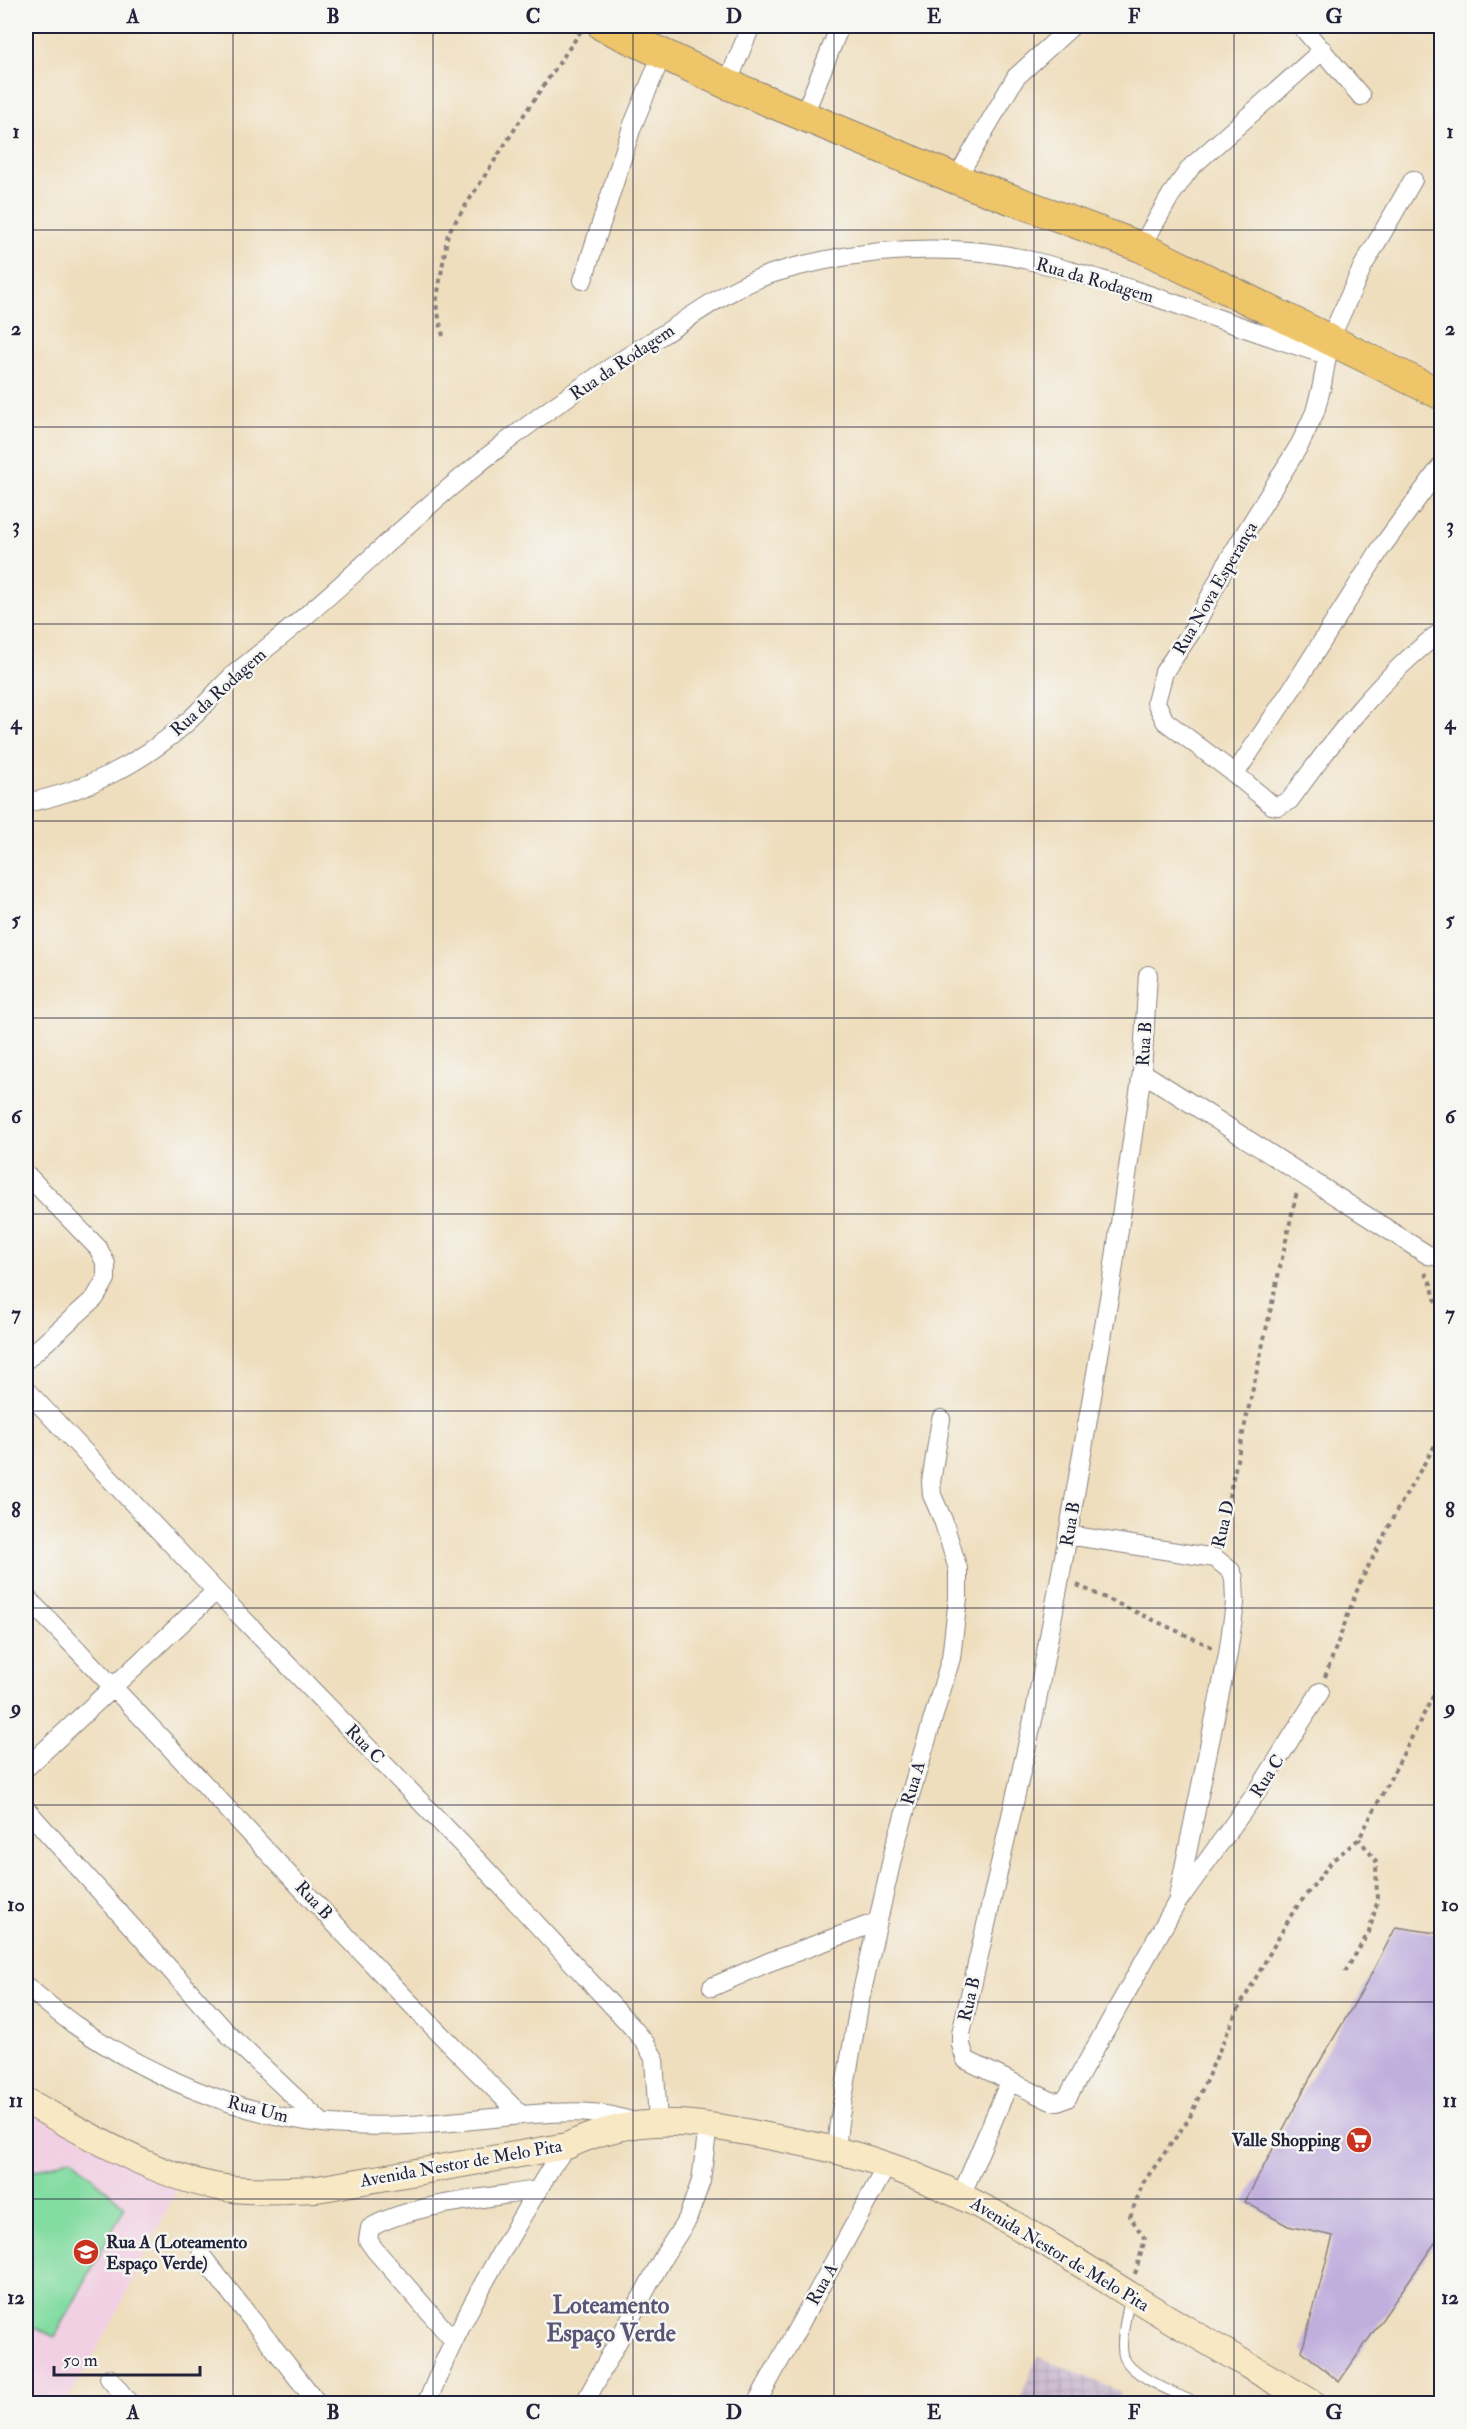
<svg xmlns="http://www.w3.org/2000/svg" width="1467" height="2429" font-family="'IM FELL Double Pica',serif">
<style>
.built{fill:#f1d0e3}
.industrial{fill:url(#industrial-grid)}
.garden{fill:#83dca1;stroke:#527f6e;stroke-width:1.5}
.building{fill:#c0aedd}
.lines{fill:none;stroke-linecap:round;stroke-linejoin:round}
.lane-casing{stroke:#88807c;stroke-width:11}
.street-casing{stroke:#88807c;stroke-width:20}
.secondary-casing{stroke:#88807c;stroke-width:28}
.primary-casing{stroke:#88807c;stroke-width:32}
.path{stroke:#88807c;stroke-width:4;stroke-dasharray:4.5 4.5;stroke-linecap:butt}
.lane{stroke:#fff;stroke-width:9}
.street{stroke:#fff;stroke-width:18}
.secondary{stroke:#f8e8c3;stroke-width:26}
.primary{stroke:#eec569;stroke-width:30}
.grid{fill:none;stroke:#22223b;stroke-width:1.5;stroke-opacity:0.55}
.labels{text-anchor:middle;stroke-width:5;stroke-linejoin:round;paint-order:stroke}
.street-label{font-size:18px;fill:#22223b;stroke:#f6f6f2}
.poi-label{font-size:18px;font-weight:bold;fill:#22223b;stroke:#f6f6f2;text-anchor:end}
.district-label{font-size:24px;font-weight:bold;fill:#595374;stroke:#f6f6f2}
.neatline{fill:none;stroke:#22223b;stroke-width:2}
.grid-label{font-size:20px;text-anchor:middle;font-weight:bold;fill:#22223b}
</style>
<defs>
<pattern id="industrial-grid" width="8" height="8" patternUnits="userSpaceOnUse" patternTransform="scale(1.5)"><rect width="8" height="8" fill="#cebed1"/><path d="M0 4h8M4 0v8" fill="none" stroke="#b1a3b4"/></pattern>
</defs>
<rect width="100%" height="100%" fill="#f6f6f2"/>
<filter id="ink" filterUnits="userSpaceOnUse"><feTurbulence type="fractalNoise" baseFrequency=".0167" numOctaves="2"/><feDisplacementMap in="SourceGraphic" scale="12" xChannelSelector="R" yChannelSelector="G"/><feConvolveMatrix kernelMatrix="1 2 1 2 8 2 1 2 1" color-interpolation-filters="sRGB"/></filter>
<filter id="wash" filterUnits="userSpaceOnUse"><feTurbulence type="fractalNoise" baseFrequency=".008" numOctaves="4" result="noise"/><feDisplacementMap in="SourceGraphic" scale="24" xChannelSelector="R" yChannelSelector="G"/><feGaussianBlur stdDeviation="1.35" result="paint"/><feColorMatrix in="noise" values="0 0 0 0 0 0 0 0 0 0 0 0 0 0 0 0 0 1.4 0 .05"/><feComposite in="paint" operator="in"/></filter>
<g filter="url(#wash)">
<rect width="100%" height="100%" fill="#efdebd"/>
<!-- built -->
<path class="built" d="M26 2109 177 2189 116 2315 66 2403H26Z"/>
<!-- industrial -->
<path class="industrial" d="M1038 2356 1121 2392 1116 2403H1018Z"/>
<!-- garden -->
<path class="garden" d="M71 2158 125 2207 55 2337 26 2324V2174Z"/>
<g id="blocks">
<!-- building -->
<path class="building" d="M1396 1927 1442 1934V2237H1439L1339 2382 1302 2351 1333 2236 1288 2226 1245 2202 1310 2078 1366 1984Z"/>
</g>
</g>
<g filter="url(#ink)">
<use href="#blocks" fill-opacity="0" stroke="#88807c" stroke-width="1.5"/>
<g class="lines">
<defs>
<path id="lane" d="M1130 2297C1127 2312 1119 2343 1124 2357 1131 2377 1180 2395 1199 2404"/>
<path id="street" d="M1301 26 1361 96
M727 84 751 26
M804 115 840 26
M956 179 1016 77 1072 26
M1413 180 1363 266 1330 339 1322 385 1315 412 1300 444 1228 561 1194 628 1164 672 1156 702 1165 721 1235 774 1272 805 1279 806 1290 800C1334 739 1381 676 1442 631
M1141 247 1171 195 1191 167 1323 50
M583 280 632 127 663 52
M1235 774 1299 678 1381 548 1442 465
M26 803C84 792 140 764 185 724 204 708 219 687 238 671 248 663 258 655 268 647 333 596 391 537 454 484 519 429 590 379 662 335 697 313 734 285 774 273 840 253 913 245 982 252 1012 255 1041 263 1070 271 1157 294 1241 329 1327 355
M1148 975 1142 1072 1110 1292 1068 1535 1035 1711 961 2034V2045L966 2060 1051 2101 1058 2102 1067 2098 1176 1904 1259 1789 1320 1692
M1142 1072 1409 1243 1428 1255 1442 1257
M26 1174 98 1248 106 1264V1279L95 1298 26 1360
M26 1390 216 1591 480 1863 632 2027 646 2044 654 2058 658 2121
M1068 1535 1215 1558 1231 1571 1234 1578 1235 1603 1228 1654 1178 1897
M26 1597C194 1767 350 1948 521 2115 562 2112 601 2108 638 2124
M26 1768 216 1591
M26 1809 229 2035 322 2123
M26 1986C42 1999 58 2013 75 2025 145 2074 237 2114 322 2123 387 2130 456 2122 521 2115
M712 1987 769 1962 877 1922
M836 2150 839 2122 860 2000 895 1846 951 1658 958 1598V1569L943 1520 932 1495 931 1482 941 1419
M961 2196 1009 2083
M201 2255 318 2404
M454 2341 375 2250 368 2240 370 2228C410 2204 489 2198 537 2190
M109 2378 130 2404
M424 2404 429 2398C460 2318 508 2240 552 2166L567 2146
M584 2404 665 2254 687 2220 701 2181 708 2125
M756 2404 887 2165"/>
<path id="secondary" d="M26 2101C89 2135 161 2181 233 2189 261 2192 289 2190 317 2189L567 2146C636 2113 690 2121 762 2135 804 2143 846 2151 886 2165 974 2195 1052 2246 1130 2295 1191 2333 1253 2368 1314 2404"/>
<path id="primary" d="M603 26 727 84 956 179 1141 247 1442 395"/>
</defs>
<!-- lane casing -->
<use href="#lane" class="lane-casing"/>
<!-- street casing -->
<use href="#street" class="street-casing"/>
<!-- secondary casing -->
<use href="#secondary" class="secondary-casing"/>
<!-- primary casing -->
<use href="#primary" class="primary-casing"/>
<!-- path -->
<path class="path" d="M443 336 436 304 448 233 527 110 581 31
M1425 1273 1431 1284 1442 1324
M1219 1541 1297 1191
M1077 1585 1212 1647
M1325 1677 1359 1585 1396 1512 1438 1440 1442 1422
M1345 1972 1369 1932 1377 1903 1376 1861 1359 1839
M1135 2274 1145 2239 1130 2217 1143 2183 1189 2119 1235 2015 1293 1912 1333 1860 1359 1839 1442 1679"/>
<!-- lane -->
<use href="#lane" class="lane"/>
<!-- street -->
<use href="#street" class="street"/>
<!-- secondary -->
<use href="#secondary" class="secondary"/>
<!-- primary -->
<use href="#primary" class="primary"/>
</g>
</g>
<!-- grid -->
<path class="grid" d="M233 26V2404M433 26V2404M633 26V2404M834 26V2404M1034 26V2404M1234 26V2404M26 230H1442M26 427H1442M26 624H1442M26 821H1442M26 1018H1442M26 1214H1442M26 1411H1442M26 1608H1442M26 1805H1442M26 2002H1442M26 2199H1442"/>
<!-- icons -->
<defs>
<symbol id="supermarket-disc" viewBox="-11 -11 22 22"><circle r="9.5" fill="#c8321e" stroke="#f6f6f2"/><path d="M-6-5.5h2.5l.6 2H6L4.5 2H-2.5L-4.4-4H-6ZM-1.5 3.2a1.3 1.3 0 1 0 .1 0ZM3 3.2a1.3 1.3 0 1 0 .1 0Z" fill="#fff"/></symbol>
<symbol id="university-disc" viewBox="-11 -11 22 22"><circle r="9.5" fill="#c8321e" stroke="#f6f6f2"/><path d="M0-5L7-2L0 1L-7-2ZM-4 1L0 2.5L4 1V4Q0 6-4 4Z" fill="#fff"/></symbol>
</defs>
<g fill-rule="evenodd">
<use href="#supermarket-disc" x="1344" y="2125" width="30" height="30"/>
<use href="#university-disc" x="71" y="2237" width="30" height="30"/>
</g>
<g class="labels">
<!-- street labels -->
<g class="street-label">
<text transform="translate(1095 280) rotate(16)" y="6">Rua da Rodagem</text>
<text transform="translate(622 362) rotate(-34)" y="6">Rua da Rodagem</text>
<text transform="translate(1215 588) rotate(-60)" y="6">Rua Nova Esperança</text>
<text transform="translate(218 692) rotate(-42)" y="6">Rua da Rodagem</text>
<text transform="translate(1144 1044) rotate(-86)" y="6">Rua B</text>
<text transform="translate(1070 1524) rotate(-80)" y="6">Rua B</text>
<text transform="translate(1223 1524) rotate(-77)" y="6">Rua D</text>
<text transform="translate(365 1744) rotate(46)" y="6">Rua C</text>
<text transform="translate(1267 1776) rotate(-57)" y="6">Rua C</text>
<text transform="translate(913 1783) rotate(-74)" y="6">Rua A</text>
<text transform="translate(314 1900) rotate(47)" y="6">Rua B</text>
<text transform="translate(969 1999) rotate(-77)" y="6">Rua B</text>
<text transform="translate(258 2109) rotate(14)" y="6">Rua Um</text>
<text transform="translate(461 2163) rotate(-10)" y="6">Avenida Nestor de Melo Pita</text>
<text transform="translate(1060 2254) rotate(31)" y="6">Avenida Nestor de Melo Pita</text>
<text transform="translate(822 2284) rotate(-61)" y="6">Rua A</text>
</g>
<!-- poi labels -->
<g class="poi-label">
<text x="1340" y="2146">Valle Shopping</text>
<text x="106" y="2248" text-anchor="start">Rua A (Loteamento<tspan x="106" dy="21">Espaço Verde)</tspan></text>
</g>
<!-- district labels -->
<g class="district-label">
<text x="611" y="2313">Loteamento<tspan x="611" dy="28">Espaço Verde</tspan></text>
</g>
</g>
<!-- margin -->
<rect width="1467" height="2429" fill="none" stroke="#f6f6f2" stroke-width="66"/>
<!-- scale -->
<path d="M54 2366v9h146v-9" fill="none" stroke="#22223b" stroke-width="3"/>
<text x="63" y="2366" font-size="18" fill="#22223b" stroke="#f6f6f2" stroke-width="4.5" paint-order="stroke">50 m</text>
<rect x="33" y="33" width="1401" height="2363" class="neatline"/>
<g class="grid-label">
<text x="133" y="23">A</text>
<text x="333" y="23">B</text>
<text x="533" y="23">C</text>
<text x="734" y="23">D</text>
<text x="934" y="23">E</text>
<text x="1134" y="23">F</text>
<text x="1334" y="23">G</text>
<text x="16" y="138">1</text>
<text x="1450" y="138">1</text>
<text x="16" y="335">2</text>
<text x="1450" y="335">2</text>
<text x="16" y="532">3</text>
<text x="1450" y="532">3</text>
<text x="16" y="729">4</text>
<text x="1450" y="729">4</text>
<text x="16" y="926">5</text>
<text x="1450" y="926">5</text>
<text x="16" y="1123">6</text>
<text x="1450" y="1123">6</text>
<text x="16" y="1320">7</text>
<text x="1450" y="1320">7</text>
<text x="16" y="1517">8</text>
<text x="1450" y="1517">8</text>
<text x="16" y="1714">9</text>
<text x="1450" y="1714">9</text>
<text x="16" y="1911">10</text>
<text x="1450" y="1911">10</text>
<text x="16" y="2107">11</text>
<text x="1450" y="2107">11</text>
<text x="16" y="2304">12</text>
<text x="1450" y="2304">12</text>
<text x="133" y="2419">A</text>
<text x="333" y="2419">B</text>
<text x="533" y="2419">C</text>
<text x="734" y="2419">D</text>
<text x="934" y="2419">E</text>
<text x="1134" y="2419">F</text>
<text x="1334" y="2419">G</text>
</g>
</svg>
